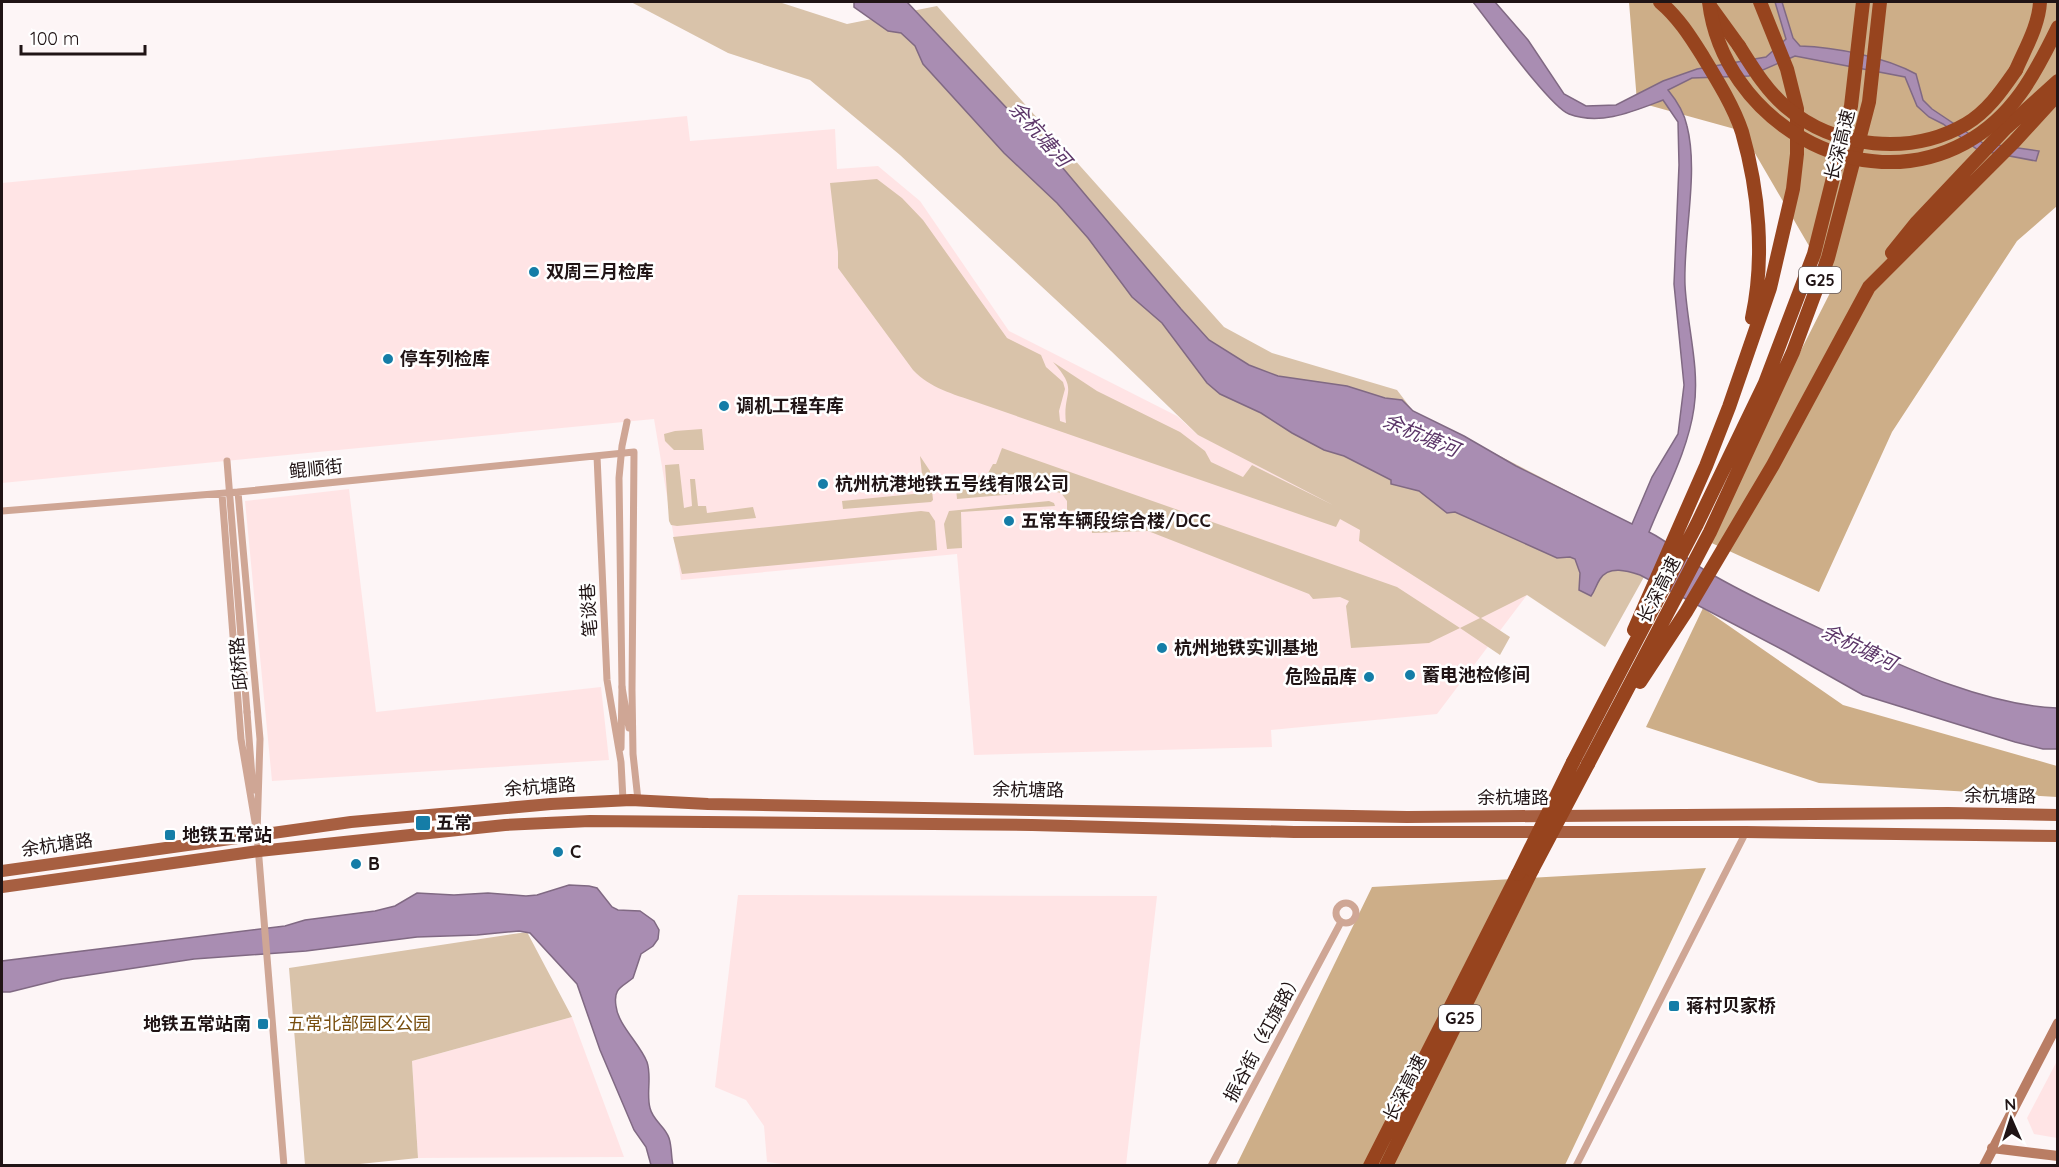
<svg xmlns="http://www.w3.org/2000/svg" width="2059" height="1167" font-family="Quicksand,'Noto Sans SC',sans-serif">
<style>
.built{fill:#ffe4e5}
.green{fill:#d9c3aa}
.forest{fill:#cdae88}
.water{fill:#a98db2;stroke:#806983;stroke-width:1.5}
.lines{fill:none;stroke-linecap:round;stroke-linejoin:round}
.street{stroke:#cfa695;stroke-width:7}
.secondary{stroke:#b97d64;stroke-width:10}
.primary{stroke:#a75f41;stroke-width:12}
.highway{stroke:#97441e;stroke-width:14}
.street-bridge{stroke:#cfa695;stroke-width:7}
.highway-bridge{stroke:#97441e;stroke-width:14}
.poi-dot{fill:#157da7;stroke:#fff;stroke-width:2}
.labels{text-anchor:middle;stroke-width:5;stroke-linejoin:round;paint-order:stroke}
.shield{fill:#fff;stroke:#635a5b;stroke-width:1.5}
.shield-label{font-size:16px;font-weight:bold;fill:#201415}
.street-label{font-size:18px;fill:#201415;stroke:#fff}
.poi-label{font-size:18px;font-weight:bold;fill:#201415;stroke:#fff;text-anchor:start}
.park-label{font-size:18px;fill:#774d0d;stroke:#fff}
.water-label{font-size:20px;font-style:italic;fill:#5c3668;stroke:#fff}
</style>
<rect width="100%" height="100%" fill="#fdf5f6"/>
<!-- built -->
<path class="built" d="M687 116 690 141 835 129 837 169 878 166 920 201 1009 331 1177 416 1198 435 1527 595 1437 714 1271 730 1272 747 974 755 957 554 681 580 654 419 2 483V183Z
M349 489 376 712 601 687 609 760 272 781 245 501Z
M738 895 1157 896 1126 1165 797 1166 767 1162 764 1126 746 1100 715 1087Z
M572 1017 624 1157 418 1158 412 1061Z
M2057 1061V1138L2034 1134 2027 1118Z"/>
<!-- green -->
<path class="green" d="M631 2H779L847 24 937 6 1224 327 1272 353 1397 390 1413 411 1664 541 1605 647 1527 595 1481 618 1510 637 1500 655 1460 628 1429 643 1351 648 1346 606 1349 601 1340 597 1313 599 1309 594 1148 531 1092 533 1091 509 1067 511V501L1061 493 1052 491 957 499 955 477 987 475 993 464H996L1002 448 1397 587 1460 628 1480 618 1359 541 1360 530 1340 519 1336 527 976 402C953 394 930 388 913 370L838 268V252L830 183 877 179 902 198 923 220 1007 338 1041 355 1046 367 1063 382 1065 389 1059 411 1060 421 1066 423C1062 391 1080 392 1053 362L1097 391 1180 432 1205 451 1211 462 1243 477 1252 465 1333 505 1198 435 1111 351 900 155 810 80 728 53Z
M702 429 704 450H674L665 441 664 434 675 431Z
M920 456 930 471 933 500 931 502 843 509 842 501 924 493Z
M679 464 684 508 692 506 690 479H695L698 506H706L707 513 753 507 756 518 677 526 671 525 669 521 665 465Z
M1049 501 1054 503 1055 506 961 512 962 548 947 549 944 524 949 511Z
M921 511 929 512 935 521 937 550 682 574 673 537Z
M527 932 572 1017 412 1061 418 1158 350 1165H305L289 968Z"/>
<!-- forest -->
<path class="forest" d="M1629 2H2057V206L2017 241 1892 432 1819 592 1705 540 1833 287 1742 131 1637 102Z
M1703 608 1843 705 2057 766V797L1819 783 1646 727Z
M1706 868 1565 1165 1236 1166 1372 887Z"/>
<!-- water -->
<path class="water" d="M854 2H907L1062 167 1181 309 1209 340 1249 365 1278 376 1347 386 1385 398 1402 400 1413 411 1464 436 1516 466 1632 524 1652 477 1678 434 1684 385 1674 284 1679 165 1678 122 1663 100C1634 111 1601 126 1569 114 1550 107 1489 22 1473 2H1495L1528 40 1564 94 1586 106 1616 105 1663 81 1697 69 1766 57 1786 39 1775 2H1782L1793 38 1800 46C1835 47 1885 57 1916 74L1923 100 1932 109 1983 143 2039 151 2036 161 1978 150 1943 124 1929 117 1917 106 1905 77 1795 56 1749 76 1692 78 1668 90C1677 101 1684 112 1687 126 1699 173 1683 236 1685 285 1687 326 1700 367 1694 408 1688 451 1665 492 1649 532 1672 543 1690 563 1713 575 1753 598 1795 617 1836 636 1904 667 1983 705 2057 708V749H2043L2015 742 1863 695 1785 651 1640 575C1628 571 1609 565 1600 579 1596 585 1595 591 1591 596L1579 590 1580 573 1575 559 1570 557 1557 558 1455 512 1447 513 1419 491 1391 484V480L1344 456 1324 450 1292 433 1261 413 1220 394 1207 383 1162 323 1132 297 1088 238 1057 203 1004 153 923 64 915 46 901 33 888 31 854 7Z
M569 885 589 886 597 888 612 907 618 910 640 911 654 921 659 930 658 939 653 946 641 954 633 978C622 987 613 988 616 1006 618 1025 640 1044 647 1062 652 1077 646 1093 650 1108 653 1121 665 1126 669 1138 672 1147 671 1157 673 1165H651L646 1147 634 1130 600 1050 577 984 530 933 519 931 477 935 417 937 306 951 194 959 62 979 10 992H2V961L285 926 305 920 375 911 395 906 417 893 454 895 488 893 526 896 537 895Z"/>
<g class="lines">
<!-- street -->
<path class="street" d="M597 456 607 680 621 762 623 800
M222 494 241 739 257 834 260 739 238 492
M2 511 238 492 634 452 632 690 633 754 638 800
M247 712 253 790
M621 748 622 687 629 728
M257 834 284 1166
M1336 913a10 10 0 1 1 20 0a10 10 0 1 1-20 0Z
M1211 1166 1341 922
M1576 1166 1746 832"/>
<!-- secondary -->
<path class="secondary" d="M1992 1148 2058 1156
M1984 1166 2058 1023"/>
<!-- primary -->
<path class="primary" d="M2 871 351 822 551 804 631 800 708 804 1407 817 1948 813 2058 815
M2 887 259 851 505 825 590 821 1032 825 1294 832H1746L2058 836"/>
<!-- highway -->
<path class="highway" d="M1660 2C1678 17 1690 36 1702 55 1716 78 1734 107 1742 132 1759 191 1765 258 1752 318
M1710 6 1739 46
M2016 70C2025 49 2039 25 2040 2
M1892 253 1917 222 1968 168 2006 128 2058 81
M1634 630 1706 466 1729 407 1770 288 1793 189 1797 154V109L1787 69 1760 2
M1640 682 1686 612 1773 465 1869 287 2014 142 2058 94
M1573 762 1697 524 1765 383 1814 254 1851 106 1863 2
M1588 764 1710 532 1793 352 1828 258 1869 102 1880 2
M1370 1166 1518 874
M1386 1166 1532 870"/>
<!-- street-bridge -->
<path class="street-bridge" d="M227 461 247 712
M622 687 619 478 622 446 627 422"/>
<!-- highway-bridge -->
<path class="highway-bridge" d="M1709 2C1723 119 1858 201 1965 143 2013 117 2035 74 2058 27
M1739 46C1753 68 1766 90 1786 107 1835 149 1911 156 1966 124 1988 111 2002 90 2016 70
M1532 870 1588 764
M1518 874 1573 762"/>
</g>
<!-- markers -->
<g class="poi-dot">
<circle cx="534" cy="272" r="6"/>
<circle cx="388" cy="359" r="6"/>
<circle cx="724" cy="406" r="6"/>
<circle cx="823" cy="484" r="6"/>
<circle cx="1009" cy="521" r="6"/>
<circle cx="1162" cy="648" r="6"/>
<circle cx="1410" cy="675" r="6"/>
<circle cx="1369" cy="677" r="6"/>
<rect x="415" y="815" width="16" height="16" rx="3"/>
<rect x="164" y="829" width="12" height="12" rx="3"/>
<circle cx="558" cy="852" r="6"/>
<circle cx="356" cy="864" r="6"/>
<rect x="1668" y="1000" width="12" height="12" rx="3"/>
<rect x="257" y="1018" width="12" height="12" rx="3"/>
</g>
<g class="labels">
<!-- shield labels -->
<g class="shield">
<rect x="1799" y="267" width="42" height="26" rx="4.5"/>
<rect x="1439" y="1005" width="42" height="26" rx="4.5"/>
</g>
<g class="shield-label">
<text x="1820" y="286">G25</text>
<text x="1460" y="1024">G25</text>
</g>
<!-- street labels -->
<g class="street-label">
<text transform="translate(1840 145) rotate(-76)" y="6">长深高速</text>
<text transform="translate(316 469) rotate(-6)" y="6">鲲顺街</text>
<text transform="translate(1659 590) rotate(-63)" y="6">长深高速</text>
<text transform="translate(589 610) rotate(-93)" y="6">笔谈巷</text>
<text transform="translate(239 664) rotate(-95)" y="6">邱桥路</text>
<text transform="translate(540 787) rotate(-4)" y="6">余杭塘路</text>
<text transform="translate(1028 790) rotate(1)" y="6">余杭塘路</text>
<text transform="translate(2000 796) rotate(1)" y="6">余杭塘路</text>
<text x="1513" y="804">余杭塘路</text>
<text transform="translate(57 845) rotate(-8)" y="6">余杭塘路</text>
<text transform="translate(1263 1037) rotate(-62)" y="6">振谷街（红旗路）</text>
<text transform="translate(1405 1088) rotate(-63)" y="6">长深高速</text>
</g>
<!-- poi labels -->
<g class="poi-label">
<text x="546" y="278">双周三月检库</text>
<text x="400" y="365">停车列检库</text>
<text x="736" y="412">调机工程车库</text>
<text x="835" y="490">杭州杭港地铁五号线有限公司</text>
<text x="1021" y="527">五常车辆段综合楼/DCC</text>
<text x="1174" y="654">杭州地铁实训基地</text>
<text x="1422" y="681">蓄电池检修间</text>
<text x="1357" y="683" text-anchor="end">危险品库</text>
<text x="436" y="829">五常</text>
<text x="182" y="841">地铁五常站</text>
<text x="570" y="858">C</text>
<text x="368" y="870">B</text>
<text x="1686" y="1012">蒋村贝家桥</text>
<text x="251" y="1030" text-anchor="end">地铁五常站南</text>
</g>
<!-- park labels -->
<g class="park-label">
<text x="359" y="1030">五常北部园区公园</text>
</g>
<!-- water labels -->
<g class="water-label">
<text transform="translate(1040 134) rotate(48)" y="7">余杭塘河</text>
<text transform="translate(1421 435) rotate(23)" y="7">余杭塘河</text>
<text transform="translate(1859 647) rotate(26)" y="7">余杭塘河</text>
</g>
</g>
<!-- border -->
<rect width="2059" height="1167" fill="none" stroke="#201415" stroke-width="6"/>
<!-- north arrow -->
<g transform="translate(2011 1119) rotate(357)" stroke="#ffffff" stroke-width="4.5" paint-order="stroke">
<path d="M0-4.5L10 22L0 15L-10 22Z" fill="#201415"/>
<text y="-9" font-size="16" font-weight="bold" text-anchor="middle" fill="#201415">N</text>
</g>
<!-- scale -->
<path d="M21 45v9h124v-9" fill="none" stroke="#201415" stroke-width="3"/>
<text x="30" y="45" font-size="18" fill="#201415" stroke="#ffffff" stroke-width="4.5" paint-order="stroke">100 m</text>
</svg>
